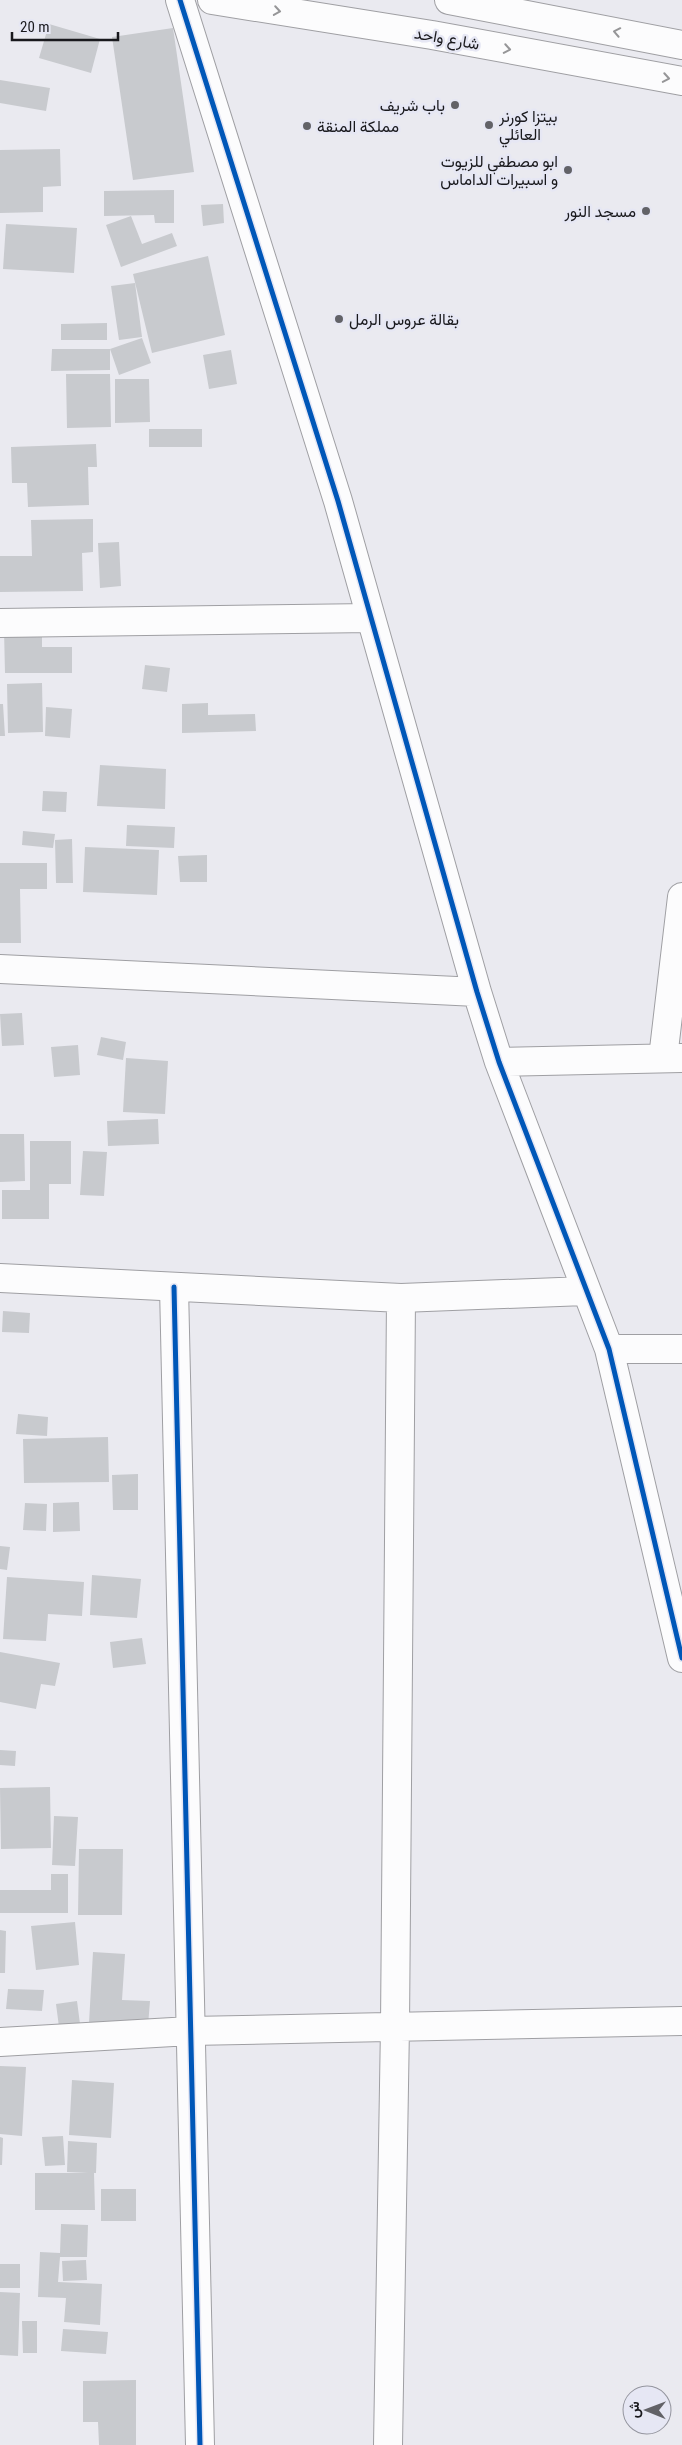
<svg xmlns="http://www.w3.org/2000/svg" width="682" height="2445" font-family="'Roboto Condensed',Vazirmatn,sans-serif">
<style>
.building{fill:#c8cace}
.lines{fill:none;stroke-linecap:round;stroke-linejoin:round}
.minor-casing{stroke:#9f9fa3;stroke-width:30}
.minor{stroke:#fcfcfd;stroke-width:28}
.cycleway-casing{stroke:#e6e7f4;stroke-width:8}
.cycleway{stroke:#0057b8;stroke-width:5}
.oneway{stroke:#969698}
.poi-dot{fill:#626267;stroke:#e6e7f4;stroke-width:2}
.labels{text-anchor:middle;stroke-width:5;stroke-linejoin:round;paint-order:stroke}
.street-label{font-size:16px;fill:#19191d;stroke:#e6e7f4}
.poi-label{font-size:16px;fill:#19191d;stroke:#e6e7f4;text-anchor:end}
</style>
<rect width="100%" height="100%" fill="#eaeaf0"/>
<!-- building -->
<path class="building" d="M49 24 100 39 91 73 39 58Z
M173 28 194 172 133 180 112 37Z
M0 80 50 88 46 111 0 103Z
M60 149 61 186 43 187V212L0 213V150Z
M174 190V223H155L154 215 104 216V191Z
M223 204 224 223 203 226 201 205Z
M131 216 142 244 172 233 177 246 121 267 106 225Z
M6 224 77 228 74 273 3 269Z
M208 256 225 335 152 353 133 274Z
M135 283 142 337 119 340 111 286Z
M107 323V340H61V324Z
M142 338 151 363 119 375 110 349V370L51 371 52 349H110Z
M231 350 237 384 209 389 203 355Z
M66 374H110L111 427 67 428Z
M115 379H149L150 422 115 423Z
M149 429H202V447H149Z
M96 444 97 467H88L89 505 28 507 27 483H12L11 447Z
M93 519V552L82 553 83 591 0 592V556H32L31 520Z
M119 542 121 586 100 588 98 543Z
M4 630H42V647H72V673H5Z
M145 665 170 668 167 692 142 689Z
M42 683 43 732 8 733 7 684Z
M208 703V715L255 714 256 731 182 733V704Z
M0 704H3L5 736H0Z
M46 707 72 709 70 738 45 736Z
M100 765 166 769 165 809 97 806Z
M43 791 67 792 66 812 42 811Z
M127 825 175 827 174 848 126 846Z
M23 831 55 834 53 848 22 845Z
M72 839 73 883H56L55 840Z
M85 847 159 850 157 895 83 892Z
M207 855V882H180L178 856Z
M0 863H47V889H20L21 943H0Z
M22 1013 24 1045 2 1046 0 1014Z
M101 1037 126 1042 123 1060 97 1055Z
M78 1045 80 1075 54 1077 51 1047Z
M126 1058 168 1061 165 1114 123 1112Z
M158 1119 159 1144 108 1146 107 1121Z
M0 1134H24L25 1181 0 1182Z
M30 1141H71V1184H49V1219H2V1190H30Z
M83 1151 107 1152 104 1196 80 1195Z
M3 1311 30 1313 29 1333 2 1332Z
M18 1414 48 1417 47 1436 16 1434Z
M108 1437 109 1482 24 1483 23 1439Z
M138 1474V1510H113L112 1475Z
M79 1502 80 1531 53 1532V1503Z
M25 1503 47 1504 46 1531 23 1530Z
M0 1546 10 1547 7 1570 0 1569Z
M92 1575 141 1579 137 1618 90 1615Z
M7 1577 84 1582 82 1616 48 1614 46 1641 3 1639Z
M142 1638 146 1664 113 1668 110 1642Z
M0 1652 60 1663 55 1686 41 1684 36 1709 0 1702Z
M0 1750 16 1751 15 1766 0 1765Z
M50 1787 51 1848 1 1849 0 1788Z
M54 1816 78 1817 75 1866 52 1865Z
M79 1849H123L122 1915H78Z
M51 1874H68V1913H0V1890H51Z
M75 1922 79 1965 36 1970 31 1926Z
M0 1930 6 1931 5 1973H0Z
M93 1952 125 1954 122 2000 150 2001 147 2038 116 2025 89 2023Z
M8 1989 44 1990 42 2011 6 2009Z
M77 2001 80 2024 59 2027 56 2004Z
M0 2066 26 2067 22 2136 0 2134Z
M72 2080 114 2083 111 2138 69 2135Z
M63 2136 65 2165 45 2166 42 2137Z
M0 2137 3 2138 2 2165H0Z
M68 2141 97 2143 96 2173H94L95 2210H35V2173H88L67 2172Z
M101 2189H136V2221H101Z
M61 2224 88 2225 87 2257H60L58 2282 102 2284 100 2325 64 2322 66 2298 38 2297 40 2252 60 2253Z
M86 2260 87 2280 63 2281 62 2261Z
M0 2264H20V2288H0Z
M0 2292 20 2293 18 2356 0 2355Z
M22 2321H37V2353H23Z
M63 2329 108 2332 106 2354 61 2351Z
M136 2380V2445H99L98 2422H83V2381Z"/>
<g class="lines">
<defs>
<path id="minor" d="M180 0 338 501 477 992 499 1062 609 1349 682 1658
M212 0 432 35 682 81
M449 0 682 45
M0 623 371 618
M0 969 477 992
M663 1058 682 897
M499 1062 682 1058
M0 1278 401 1298 585 1291
M174 1287 200 2445
M609 1349H682
M0 2042 190 2031 682 2021
M388 2445 395 2026 401 1298"/>
</defs>
<!-- minor casing -->
<use href="#minor" class="minor-casing"/>
<!-- minor -->
<use href="#minor" class="minor"/>
<defs>
<path id="cycleway" d="M180 0 338 501 477 992 499 1062 609 1349 682 1658
M174 1287 200 2445"/>
</defs>
<!-- cycleway casing -->
<use href="#cycleway" class="cycleway-casing"/>
<!-- cycleway -->
<use href="#cycleway" class="cycleway"/>
</g>
<!-- one-way arrows -->
<defs><path id="oneway-chevron" d="M-2-3.5L2.5 0L-2 3.5" fill="none" stroke-width="1.6" stroke-linecap="round" stroke-linejoin="round" transform="scale(1.25)"/></defs>
<g class="oneway">
<use href="#oneway-chevron" transform="translate(277 11) rotate(9)"/>
<use href="#oneway-chevron" transform="translate(617 32) rotate(-169)"/>
<use href="#oneway-chevron" transform="translate(507 49) rotate(10)"/>
<use href="#oneway-chevron" transform="translate(666 78) rotate(10)"/>
</g>
<!-- markers -->
<g class="poi-dot">
<circle cx="455" cy="105" r="5"/>
<circle cx="489" cy="125" r="5"/>
<circle cx="307" cy="126" r="5"/>
<circle cx="568" cy="170" r="5"/>
<circle cx="646" cy="211" r="5"/>
<circle cx="339" cy="319" r="5"/>
</g>
<g class="labels">
<!-- street labels -->
<g class="street-label">
<text transform="translate(447 38) rotate(10)" y="6">شارع واحد</text>
</g>
<!-- poi labels -->
<g class="poi-label">
<text x="445" y="111">باب شريف</text>
<text x="499" y="122" text-anchor="start">بيتزا كورنر<tspan x="499" dy="18">العائلي</tspan></text>
<text x="317" y="132" text-anchor="start">مملكة المنقة</text>
<text x="558" y="167">ابو مصطفي للزيوت<tspan x="558" dy="18">و اسبيرات الداماس</tspan></text>
<text x="636" y="217">مسجد النور</text>
<text x="349" y="325" text-anchor="start">بقالة عروس الرمل</text>
</g>
</g>
<!-- north arrow -->
<g transform="translate(647 2410) rotate(271)"><circle r="24" fill="#e6e7f4" stroke="#94959e"/>
<path d="M0-4L9 19L0 12L-9 19Z" fill="#626267"/>
<text y="-8" font-size="14" font-weight="bold" text-anchor="middle" fill="#19191d">ش</text>
</g>
<!-- scale -->
<path d="M12 32v8h106v-8" fill="none" stroke="#19191d" stroke-width="2.5"/>
<text x="20" y="32" font-size="15" fill="#19191d" stroke="#e6e7f4" stroke-width="4" paint-order="stroke">20 m</text>
</svg>
